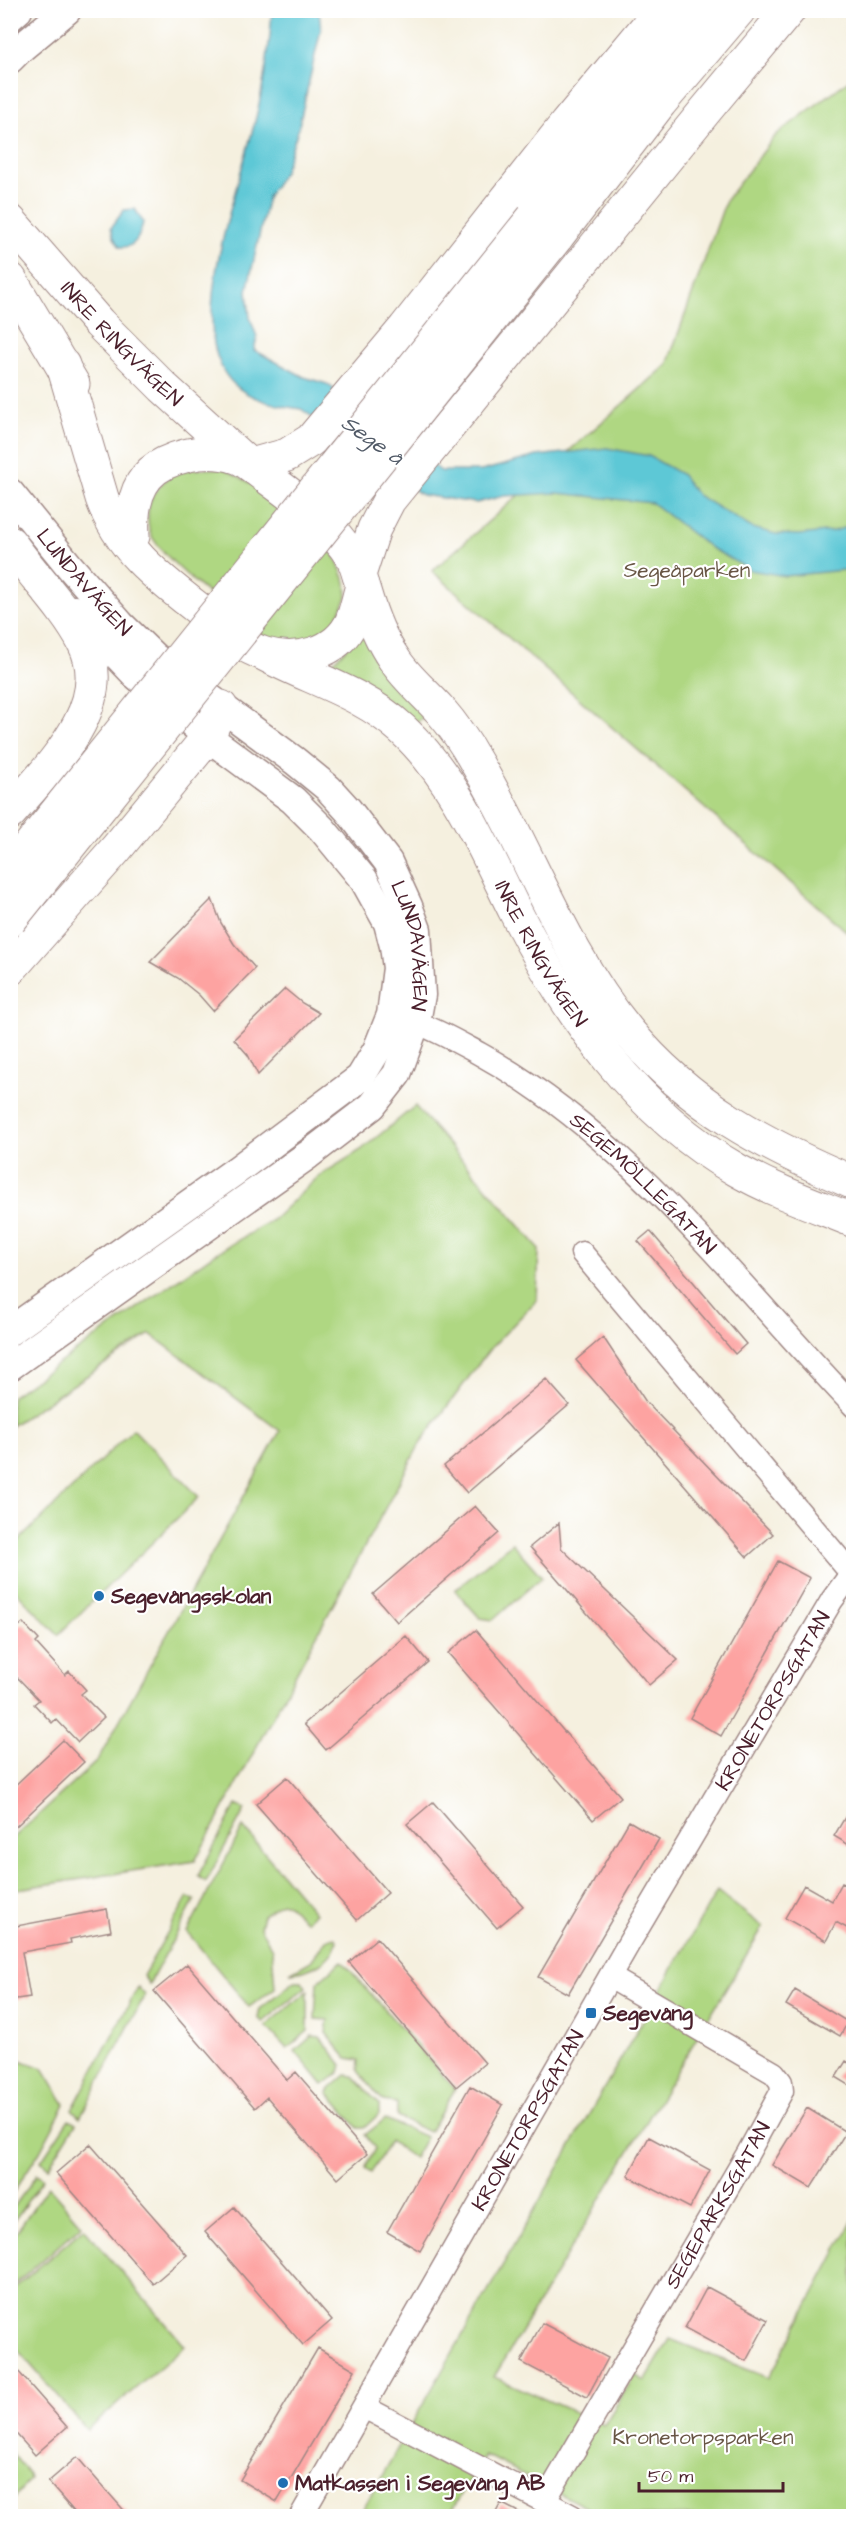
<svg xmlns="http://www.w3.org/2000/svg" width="864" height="2527" font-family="'Architects Daughter',sans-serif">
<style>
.green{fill:#afd782;stroke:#7c7b56;stroke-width:1.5}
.water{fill:#5dc8d6;stroke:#547480;stroke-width:1.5}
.building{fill:#fda3a1}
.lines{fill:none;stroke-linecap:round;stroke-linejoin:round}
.minor-casing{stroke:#a08885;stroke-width:25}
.major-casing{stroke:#a08885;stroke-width:31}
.highway-casing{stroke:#a08885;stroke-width:35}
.minor{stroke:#fff;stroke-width:22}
.major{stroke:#fff;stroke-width:28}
.highway{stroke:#fff;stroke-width:33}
.highway-bridge-casing{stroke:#a08885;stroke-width:35;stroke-linecap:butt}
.highway-bridge{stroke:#fff;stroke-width:33}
.poi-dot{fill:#1f6fb2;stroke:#fff;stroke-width:2}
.labels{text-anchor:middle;stroke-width:4.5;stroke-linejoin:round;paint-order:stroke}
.street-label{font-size:21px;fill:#4a1f2b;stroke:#fff}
.park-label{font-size:21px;fill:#685645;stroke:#fff}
.poi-label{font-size:21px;font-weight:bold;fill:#4a1f2b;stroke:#fff;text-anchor:start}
.water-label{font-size:22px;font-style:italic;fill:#515a67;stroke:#fff}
</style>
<rect width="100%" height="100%" fill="#fff"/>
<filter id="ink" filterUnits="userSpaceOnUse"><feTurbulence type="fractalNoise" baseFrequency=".0167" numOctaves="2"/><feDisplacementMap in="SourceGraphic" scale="12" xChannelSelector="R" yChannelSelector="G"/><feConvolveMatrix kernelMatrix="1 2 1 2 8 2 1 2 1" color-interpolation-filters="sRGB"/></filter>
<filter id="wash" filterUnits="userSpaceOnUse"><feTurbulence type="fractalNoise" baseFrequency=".008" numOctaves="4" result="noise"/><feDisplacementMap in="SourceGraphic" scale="24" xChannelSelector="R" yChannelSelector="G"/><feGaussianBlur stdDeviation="1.35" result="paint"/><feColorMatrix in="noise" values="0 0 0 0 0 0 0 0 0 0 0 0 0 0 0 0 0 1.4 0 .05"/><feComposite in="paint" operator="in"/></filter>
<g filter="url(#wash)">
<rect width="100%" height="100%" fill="#f5f0df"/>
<!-- green -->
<path class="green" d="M853 77V937L432 571 667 365 726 200 776 135Z
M223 468 254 485 335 556 346 583 347 597 331 631C319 635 305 643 292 644 285 645 268 639 262 635 240 621 152 552 149 529 144 499 156 488 176 470Z
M362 632 425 715 413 726 328 667Z
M415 1106 539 1248 537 1300 489 1350 421 1442 195 1861 11 1890V1840L97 1761 280 1431 150 1334 11 1426V1397L210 1257 274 1219 319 1176 361 1150Z
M133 1429 199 1497 58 1635 11 1586V1548Z
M512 1543 542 1577 493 1620 480 1618 455 1590Z
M236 1805 245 1809 206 1882 198 1876Z
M243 1827 315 1913 305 1921 288 1905 281 1903 263 1915 260 1927 272 1949 275 1988 249 2007 187 1932Z
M717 1891 763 1927 494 2377 604 2425 635 2375 645 2381 670 2339 769 2378 853 2220V2516H603L485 2455 448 2516H359Z
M187 1898 195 1900 149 1984 143 1976Z
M334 1937 337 1940C334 1961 308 1972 290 1973L311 1961 326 1940Z
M342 1961 455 2089 429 2132 397 2117V2103L383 2101 358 2071 359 2060 347 2058 326 2033 328 2020 315 2019 317 1982Z
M295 1981H302L306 1987 263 2022 258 2018 260 2009Z
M138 1987 145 1995 80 2118 72 2110Z
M308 1991V2031L287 2049 266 2026Z
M312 2036 320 2037 342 2065 340 2072 323 2085 295 2051Z
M11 2057 43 2068 65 2104 40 2151 11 2196Z
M346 2075 353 2076 379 2104V2114L364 2128H358L328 2093 330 2089Z
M69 2119 76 2123 48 2168 41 2161Z
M385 2119 426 2137 414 2158 390 2141 371 2173 365 2169 375 2148 365 2135Z
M37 2174 43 2179 11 2225V2211Z
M48 2186 82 2225 11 2288V2240Z
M84 2228 185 2346 87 2430 10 2341 11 2291Z
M11 2452 29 2474 30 2479 11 2502Z"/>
<!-- water -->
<path class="water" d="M272 11H319L321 29 298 130 284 172 268 196 247 291 250 318 257 337 254 350 304 377 327 384 441 471H481L537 456 607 448 649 456 681 474 697 495 752 528 776 534 799 535 834 531 853 525V569L785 576 750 570 711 548 652 503 557 493 504 496 476 503 422 495 301 409C271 405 235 397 221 366 191 304 243 176 258 109 265 77 270 44 272 11Z
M135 209 143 222C140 236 136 248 120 247L114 238 111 228 124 210Z"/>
<g id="blocks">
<!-- building -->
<path class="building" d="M212 899 221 923 234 944 255 968 213 1011 199 995 178 978 150 962Z
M285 989 302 1003 319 1013 258 1075 248 1055 234 1039Z
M650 1231 746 1344 735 1354 638 1241Z
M603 1337 646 1402 773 1534 747 1557 576 1360Z
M546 1379 569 1405 467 1493 444 1466Z
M475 1506 499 1533 397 1622 373 1594Z
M559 1523 561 1548 678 1660 649 1685 530 1547Z
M778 1561 810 1578 721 1736 690 1718Z
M10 1617 19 1626 23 1623 39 1640 36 1643 65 1675 69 1671 86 1690 81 1694 104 1717 78 1742 56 1719 52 1723 34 1704 39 1700 18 1678 10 1685Z
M476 1630 621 1797 593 1820 448 1653Z
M406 1636 428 1662 326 1750 304 1724Z
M63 1740 84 1762 10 1832V1790Z
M287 1777 388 1893 357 1920 256 1804Z
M433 1802 523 1906 497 1928 407 1824Z
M854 1802V1848L834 1836Z
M629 1821 659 1839 568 1994 538 1977Z
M842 1883 854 1889V1932L836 1922 826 1941 785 1918 804 1885 832 1901Z
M107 1909 111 1931 70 1939 71 1943 22 1952 30 1997 10 2000V1922L16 1921 17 1926Z
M377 1938 485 2063 456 2087 349 1962Z
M187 1964 287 2080 296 2072 367 2154 338 2179 267 2097 255 2108 154 1991Z
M795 1990 848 2022 840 2036 786 2005Z
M846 2061 854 2066V2088L836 2077Z
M470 2086 503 2105 420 2251 387 2232Z
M807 2108 846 2132 811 2188 772 2165Z
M649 2137 710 2170 690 2208 628 2176Z
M90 2144 187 2255 153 2284 56 2173Z
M234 2207 332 2320 303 2345 205 2232Z
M707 2287 768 2320 746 2361 685 2328Z
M542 2323 608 2358 587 2397 521 2362Z
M318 2348 355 2370 277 2502 240 2480Z
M10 2362 67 2427 35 2455 10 2427Z
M77 2457 90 2472 129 2516H78L48 2482Z
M501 2503 526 2516H494Z"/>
</g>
</g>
<g filter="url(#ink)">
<use href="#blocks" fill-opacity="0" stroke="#a08885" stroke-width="1.5"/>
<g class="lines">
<defs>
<g id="minor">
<path id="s1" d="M401 1018C430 1026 454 1040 480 1054 629 1136 737 1284 854 1406"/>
<path d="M582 1253 851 1573"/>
<path d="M364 2407 572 2516"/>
<path id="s2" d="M544 2502 748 2153 782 2091 781 2082 774 2073 610 1977"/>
<path id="s3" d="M301 2516 629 1943 832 1600 854 1570"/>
</g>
<g id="major">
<path d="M10 17 18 10"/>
<path d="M10 59 21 48 67 10"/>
<path id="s4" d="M10 493 71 568 121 625 154 657 295 761 328 788 348 810 388 862 408 906 417 930 421 995 416 1022 397 1074 372 1106 308 1155 10 1366"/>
<path d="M10 1331 237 1170 360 1078 377 1050 391 1015 397 968 394 946 388 923 364 880 322 829 293 800 208 737 136 675 74 610"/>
</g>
<g id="highway">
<path d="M533 218 642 76 699 10"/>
<path id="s5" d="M10 221 99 323 163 387 241 458"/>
<path d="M556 238 660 103 739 10"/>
<path d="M10 279 73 384"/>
<path d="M63 365 102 498C119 547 156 576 196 607 216 623 240 647 265 654 297 663 337 654 352 621 356 610 359 597 362 585"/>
<path d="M251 465 287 455 311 440 405 328 566 124 661 10"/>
<path d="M133 536C131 507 136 477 165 463 189 452 213 449 237 457 246 460 254 468 261 473 294 497 331 523 353 559 358 569 360 581 364 591 371 615 380 639 394 659 406 678 425 693 440 710 454 726 466 744 476 762 529 850 562 951 628 1031 691 1107 765 1145 854 1183"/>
<path d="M10 543C34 577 65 607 84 643 116 706 47 769 10 813"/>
<path d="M359 575 374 529 389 500 705 111 789 10"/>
<path id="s6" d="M264 654C310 679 362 692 402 729 456 779 484 849 516 913 568 1014 636 1113 737 1170 774 1191 815 1205 854 1221"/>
<path d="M10 969 116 849 208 737 221 707"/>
</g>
</defs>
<!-- minor casing -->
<use href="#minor" class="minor-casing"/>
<!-- major casing -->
<use href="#major" class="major-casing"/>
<!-- highway casing -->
<use href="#highway" class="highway-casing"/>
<!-- minor -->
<use href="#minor" class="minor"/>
<!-- major -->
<use href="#major" class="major"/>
<!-- highway -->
<use href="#highway" class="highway"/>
<defs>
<path id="highway-bridge" d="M10 870 533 218
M10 920 556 238"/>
</defs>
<!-- highway-bridge casing -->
<use href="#highway-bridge" class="highway-bridge-casing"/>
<!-- highway-bridge -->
<use href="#highway-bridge" class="highway-bridge"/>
</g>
</g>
<!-- markers -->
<g class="poi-dot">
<circle cx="99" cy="1596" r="6"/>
<rect x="585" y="2007" width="12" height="12" rx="3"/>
<circle cx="283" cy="2483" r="6"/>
</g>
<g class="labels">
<!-- street labels -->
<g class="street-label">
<text dy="7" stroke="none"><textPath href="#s5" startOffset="166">INRE RINGVÄGEN</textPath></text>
<text dy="7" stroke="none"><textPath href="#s4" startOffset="116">LUNDAVÄGEN</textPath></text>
<text dy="7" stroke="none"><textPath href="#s4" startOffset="620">LUNDAVÄGEN</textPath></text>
<text dy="7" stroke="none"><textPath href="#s6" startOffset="423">INRE RINGVÄGEN</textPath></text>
<text dy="7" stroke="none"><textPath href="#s1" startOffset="296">SEGEMÖLLEGATAN</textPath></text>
<text dy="7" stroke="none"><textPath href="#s3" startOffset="942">KRONETORPSGATAN</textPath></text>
<text dy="7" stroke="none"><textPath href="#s3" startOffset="456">KRONETORPSGATAN</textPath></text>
<text dy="7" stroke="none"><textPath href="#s2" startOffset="344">SEGEPARKSGATAN</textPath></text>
</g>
<!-- park labels -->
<g class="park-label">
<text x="687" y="577">Segeåparken</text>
<text x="703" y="2444">Kronetorpsparken</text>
</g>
<!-- poi labels -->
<g class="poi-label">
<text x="111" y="1603">Segevångsskolan</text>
<text x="603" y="2020">Segevång</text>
<text x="295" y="2490">Matkassen i Segevång AB</text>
</g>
<!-- water labels -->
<g class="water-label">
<text transform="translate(373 439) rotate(35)" y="8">Sege å</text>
</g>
</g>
<!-- margin -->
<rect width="864" height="2527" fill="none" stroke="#fff" stroke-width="36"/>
<!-- scale -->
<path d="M639 2482v9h144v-9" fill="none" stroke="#4a1f2b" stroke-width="3"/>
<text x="648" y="2482" font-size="18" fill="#4a1f2b" stroke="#ffffff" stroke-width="4.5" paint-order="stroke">50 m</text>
</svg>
